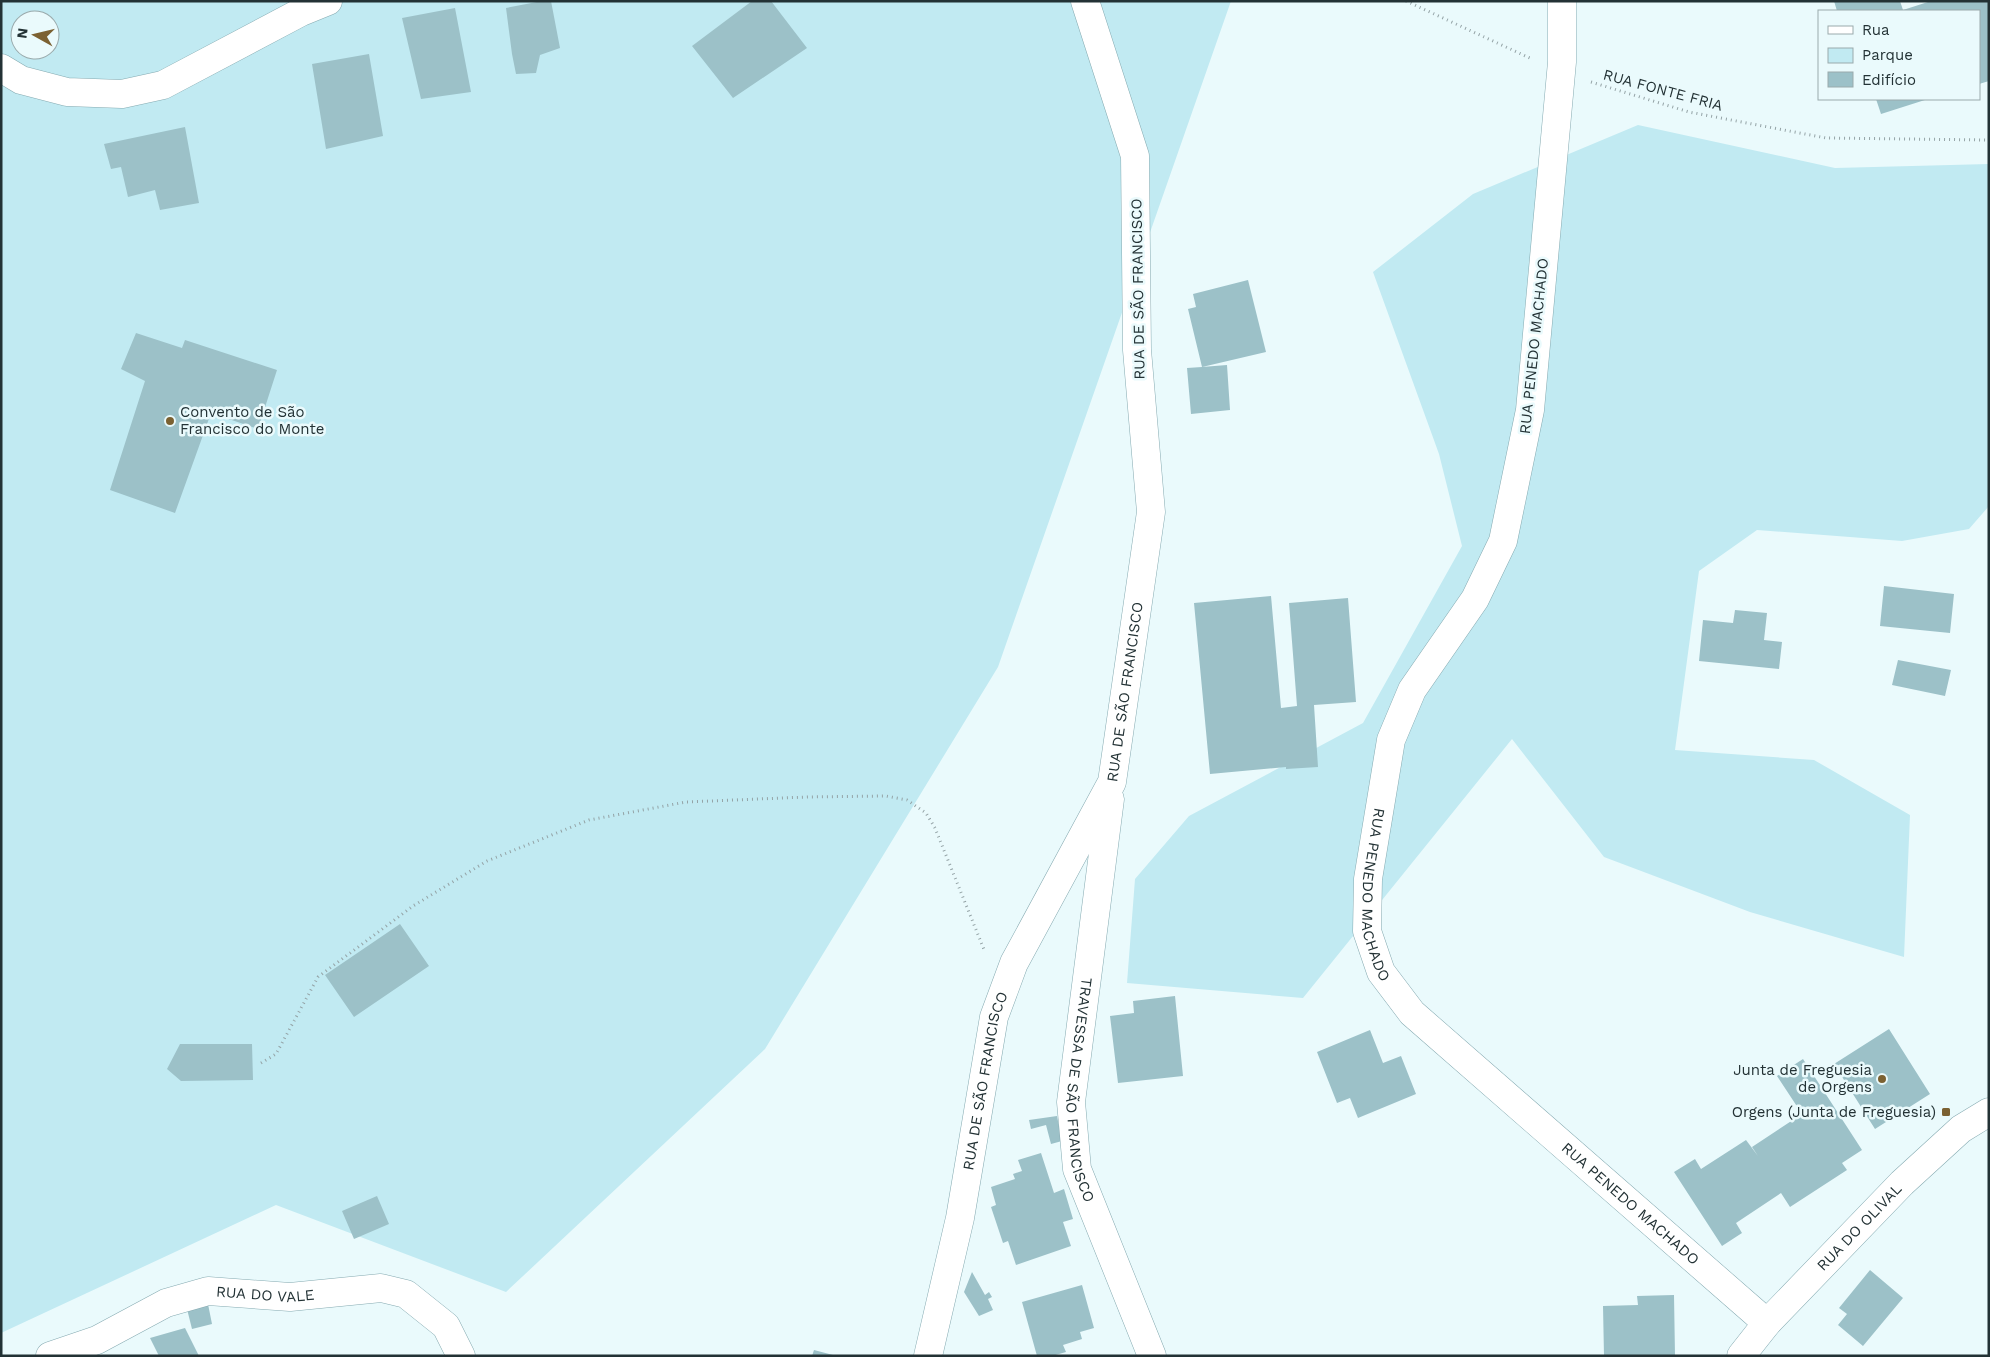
<svg xmlns="http://www.w3.org/2000/svg" width="1990" height="1357" font-family="'Work Sans',sans-serif">
<style>
.green{fill:#c1eaf2;fill-rule:evenodd}
.building{fill:#9cc1c8}
.lines{fill:none;stroke-linecap:round;stroke-linejoin:round}
.minor-casing{stroke:#85aab1;stroke-width:29}
.path{stroke:#94a3a6;stroke-width:3;stroke-dasharray:1 4;stroke-linecap:butt}
.minor{stroke:#fff;stroke-width:28}
.poi-dot{fill:#7b6132;stroke:#eafafc;stroke-width:2}
.labels{text-anchor:middle;stroke-width:5;stroke-linejoin:round;paint-order:stroke}
.street-label{font-size:15px;fill:#233235;stroke:#eafafc}
.poi-label{font-size:15px;fill:#233235;stroke:#eafafc;text-anchor:end}
</style>
<rect width="100%" height="100%" fill="#eafafc"/>
<!-- green -->
<path class="green" d="M1 1H1231L998 667 765 1049 506 1292 276 1205 1 1333ZM20 20H50V50H20Z
M1638 125 1835 168 1989 164V506L1969 529 1902 541 1757 530 1699 571 1675 750 1814 760 1910 815 1904 957 1750 912 1604 857 1512 739 1303 998 1127 983 1135 879 1189 816 1363 723 1462 546 1439 454 1373 272 1473 194Z"/>
<!-- building -->
<path class="building" d="M542 1H551L560 48 540 55 536 73 516 74 512 54 506 8Z
M752 1H771L807 48 733 98 692 46Z
M1834 1H1900L1903 10 1931 1H1989V81L1979 84V11H1837Z
M455 8 471 92 421 99 402 18Z
M369 54 383 136 326 149 312 64Z
M1876 99H1928L1881 114Z
M185 127 199 203 160 210 155 190 128 197 121 167 111 169 104 144Z
M1248 280 1266 352 1202 367 1227 365 1230 410 1191 414 1187 368 1202 367 1188 309 1196 307 1193 294Z
M136 333 182 348 185 340 277 370 258 429 211 413 175 513 110 490 145 381 121 369Z
M1884 586 1954 594 1950 633 1880 626Z
M1271 596 1281 708 1297 706 1289 603 1348 598 1356 702 1314 705 1318 767 1286 769V767L1210 774 1194 603Z
M1735 610 1767 613 1764 640 1782 642 1779 669 1699 661 1703 620 1733 623Z
M1898 660 1951 670 1945 696 1892 685Z
M400 924 429 966 354 1017 325 975Z
M1175 996 1183 1076 1118 1083 1110 1016 1134 1013 1133 1001Z
M1889 1029 1930 1094 1875 1129 1834 1064Z
M1370 1030 1383 1063 1401 1056 1416 1094 1358 1118 1350 1098 1337 1103 1317 1052Z
M180 1044H252L253 1080 181 1081 167 1069Z
M1803 1059 1862 1150 1842 1163 1847 1170 1790 1207 1781 1193 1736 1223 1742 1233 1722 1246 1674 1172 1695 1159 1701 1169 1746 1140 1758 1156 1752 1147 1802 1114 1777 1076Z
M1057 1116 1062 1141 1051 1144 1046 1125 1031 1129 1029 1120Z
M1041 1153 1054 1193 1064 1189 1073 1219 1063 1222 1071 1246 1016 1265 1008 1241 1003 1243 991 1207 996 1205 991 1187 1015 1179 1013 1174 1022 1171 1018 1160Z
M377 1196 389 1224 354 1239 342 1211Z
M1870 1270 1903 1298 1863 1346 1838 1325 1847 1314 1839 1308Z
M972 1272 985 1295 989 1292 992 1297 988 1299 993 1310 979 1316 964 1292Z
M1082 1285 1094 1328 1080 1332 1082 1339 1063 1345 1066 1352 1052 1356H1037L1022 1302Z
M1674 1295 1675 1356H1604L1603 1306 1638 1305 1637 1296Z
M208 1304 212 1324 192 1329 187 1309Z
M185 1328 199 1356H159L150 1338Z
M814 1350 833 1355V1356H812Z"/>
<g class="lines">
<defs>
<g id="minor">
<path id="s1" d="M1562 1V62L1530 410 1503 541 1475 599 1412 690 1391 740 1368 879 1367 931 1381 972 1412 1013 1767 1323"/>
<path d="M1 68 21 80 67 92 122 94 163 85 301 12 328 1"/>
<path id="s2" d="M1110 799 1071 1102 1077 1169 1152 1356"/>
<path id="s3" d="M50 1356 97 1340 166 1303 208 1291 290 1297 381 1288 406 1294 446 1326 461 1356"/>
<path id="s4" d="M928 1356 960 1218 994 1017 1014 963 1112 782 1151 512 1137 350 1135 156 1085 1"/>
<path id="s5" d="M1741 1356 1767 1323 1902 1183 1961 1129 1989 1112"/>
</g>
</defs>
<!-- minor casing -->
<use href="#minor" class="minor-casing"/>
<!-- path -->
<path class="path" d="M1406 1 1532 59
M1591 82 1689 112 1826 138 1989 140
M261 1063 276 1054 318 977 413 906 487 861 589 820 686 802 807 797 886 796 907 800 926 813 935 828 985 952"/>
<!-- minor -->
<use href="#minor" class="minor"/>
</g>
<!-- markers -->
<g class="poi-dot">
<circle cx="170" cy="421" r="5"/>
<circle cx="1882" cy="1079" r="5"/>
<rect x="1941" y="1107" width="10" height="10" rx="2.5"/>
</g>
<g class="labels">
<!-- street labels -->
<g class="street-label">
<text transform="translate(1663 90) rotate(15)" y="5">RUA FONTE FRIA</text>
<text transform="translate(1138 289) rotate(-91)" y="5">RUA DE SÃO FRANCISCO</text>
<text transform="translate(1534 346) rotate(-84)" y="5">RUA PENEDO MACHADO</text>
<text dy="5" stroke="none"><textPath href="#s4" startOffset="700">RUA DE SÃO FRANCISCO</textPath></text>
<text dy="5" stroke="none"><textPath href="#s1" startOffset="931">RUA PENEDO MACHADO</textPath></text>
<text dy="5" stroke="none"><textPath href="#s4" startOffset="281">RUA DE SÃO FRANCISCO</textPath></text>
<text dy="5" stroke="none"><textPath href="#s2" startOffset="294">TRAVESSA DE SÃO FRANCISCO</textPath></text>
<text dy="5" stroke="none"><textPath href="#s1" startOffset="1351">RUA PENEDO MACHADO</textPath></text>
<text dy="5" stroke="none"><textPath href="#s5" startOffset="175">RUA DO OLIVAL</textPath></text>
<text dy="5" stroke="none"><textPath href="#s3" startOffset="229">RUA DO VALE</textPath></text>
</g>
<!-- poi labels -->
<g class="poi-label">
<text x="180" y="417" text-anchor="start">Convento de São<tspan x="180" dy="17">Francisco do Monte</tspan></text>
<text x="1872" y="1075">Junta de Freguesia<tspan x="1872" dy="17">de Orgens</tspan></text>
<text x="1936" y="1117">Orgens (Junta de Freguesia)</text>
</g>
</g>
<!-- border -->
<rect width="1990" height="1357" fill="none" stroke="#233235" stroke-width="5"/>
<!-- legend -->
<rect x="1818" y="10" width="162" height="90" fill="#eafafc" stroke="#9aaaac"/>
<rect x="1828" y="26" width="25" height="8" fill="#ffffff" stroke="#9aaaac"/>
<text x="1862" y="35" font-size="15" fill="#233235">Rua</text>
<rect x="1828" y="48" width="25" height="15" fill="#c1eaf2" stroke="#9aaaac"/>
<text x="1862" y="60" font-size="15" fill="#233235">Parque</text>
<rect x="1828" y="72" width="25" height="15" fill="#9cc1c8" stroke="#9aaaac"/>
<text x="1862" y="85" font-size="15" fill="#233235">Edifício</text>
<!-- north arrow -->
<g transform="translate(35 35) rotate(278)"><circle r="24" fill="#eafafc" stroke="#9aaaac"/>
<path d="M0-4L9 19L0 12L-9 19Z" fill="#7b6132"/>
<text y="-8" font-size="14" font-weight="bold" text-anchor="middle" fill="#233235">N</text>
</g>
</svg>
